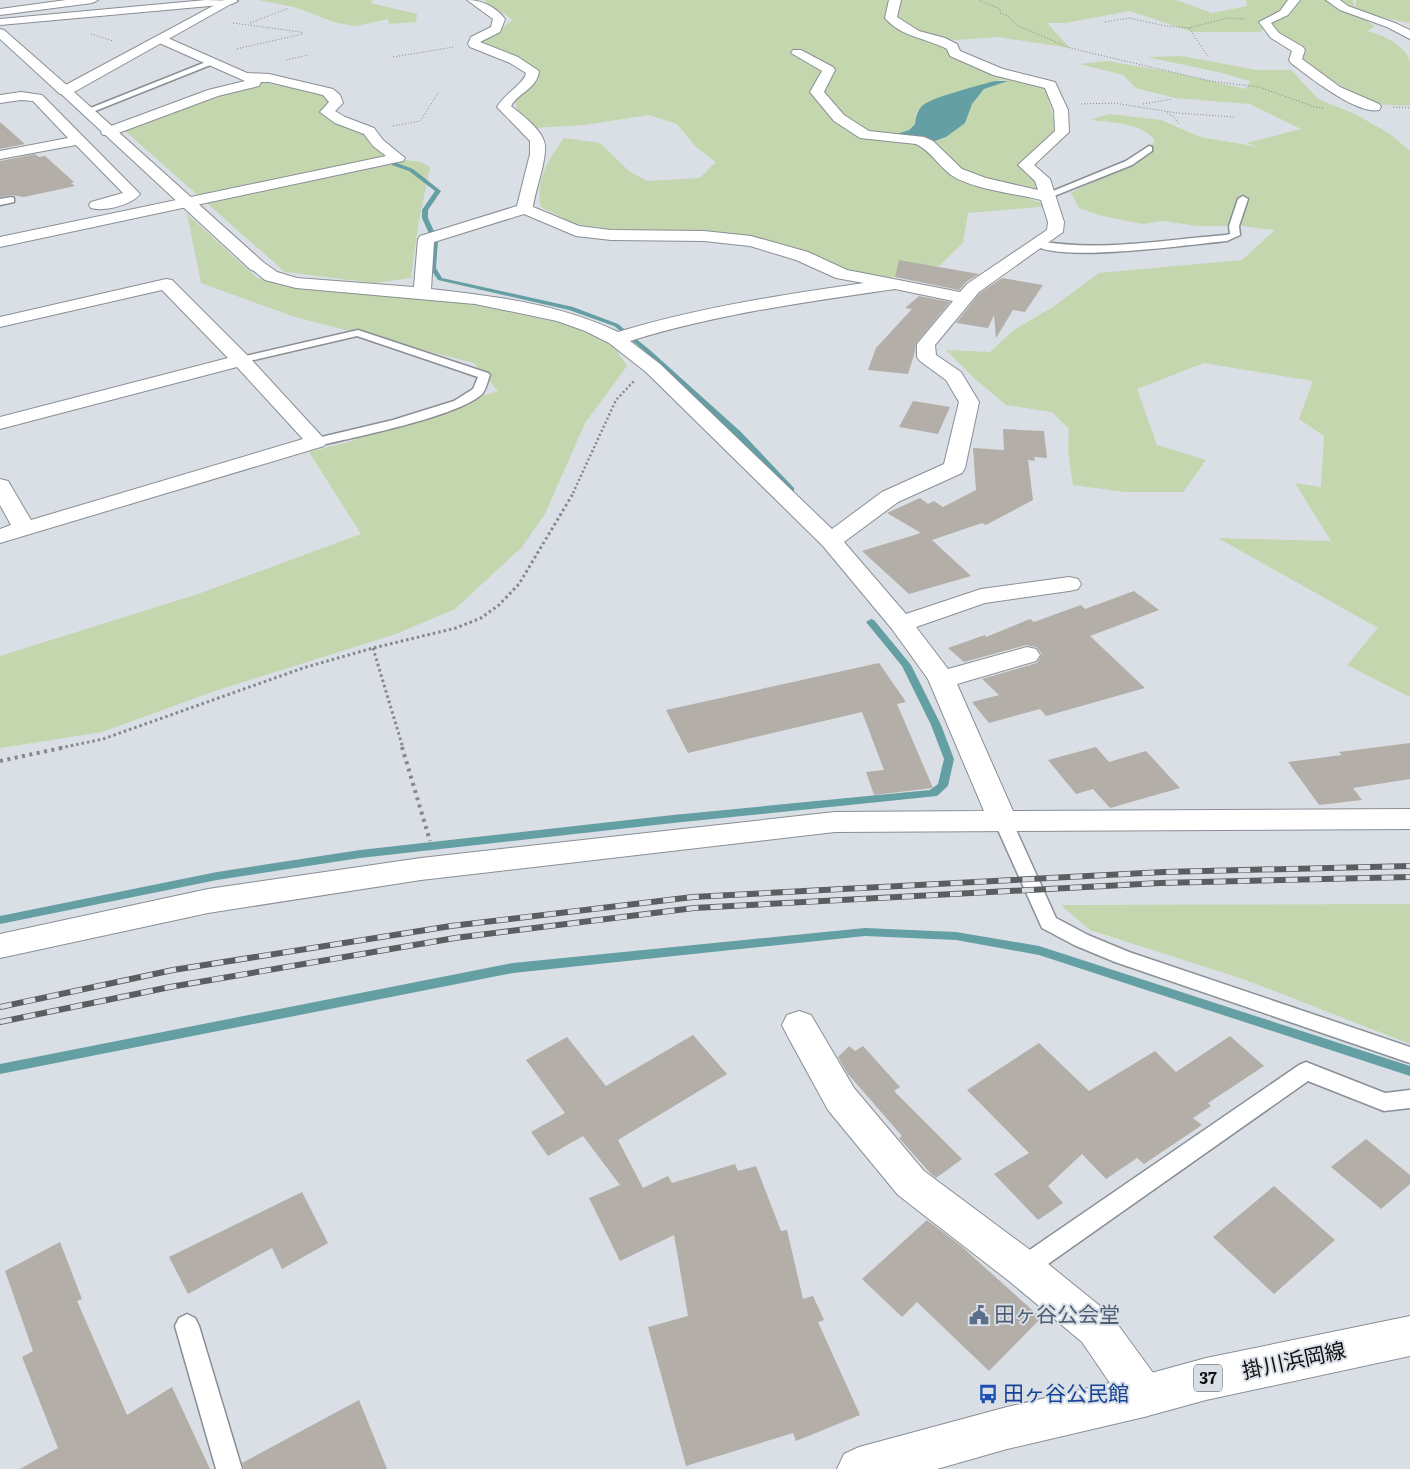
<svg xmlns="http://www.w3.org/2000/svg" width="1410" height="1469" font-family="Literata,'Noto Sans JP',serif">
<style>
.green{fill:#c3d6ad;fill-rule:evenodd}
.water{fill:#649fa3}
.lines{fill:none;stroke-linecap:round;stroke-linejoin:round}
.stream{fill:#649fa3;fill-rule:evenodd}
.building{fill:#b3aea7}
.lane-casing{stroke:#898f95;stroke-width:3}
.street-casing{stroke:#898f95;stroke-width:2}
.secondary-casing{stroke:#898f95;stroke-width:2}
.primary-casing{stroke:#898f95;stroke-width:2}
.highway-casing{stroke:#898f95;stroke-width:2}
.path-far3{stroke:#84888c;stroke-width:1;stroke-dasharray:1 2;stroke-linecap:butt}
.path-far2{stroke:#84888c;stroke-width:2.5;stroke-dasharray:2 2.5;stroke-linecap:butt}
.path-far1{stroke:#84888c;stroke-width:3;stroke-dasharray:2.5 3;stroke-linecap:butt}
.path{stroke:#84888c;stroke-width:4;stroke-dasharray:3 4.5;stroke-linecap:butt}
.lane{fill:#fff;fill-rule:evenodd}
.street{fill:#fff;fill-rule:evenodd}
.secondary{fill:#fff;fill-rule:evenodd}
.primary{fill:#fff;fill-rule:evenodd}
.highway{fill:#fff;fill-rule:evenodd}
.rail-casing{stroke:#5a5e61;stroke-width:6}
.rail{stroke:#d9dfe5;stroke-width:4.5;stroke-dasharray:12;stroke-linecap:butt}
.labels{text-anchor:middle;stroke-width:4;stroke-linejoin:round;paint-order:stroke}
.shield{fill:#d9dfe5;stroke:#4a4d50;stroke-width:1}
.shield-label{font-size:16px;font-weight:bold;fill:#0c0e10}
.near-service-label{font-size:21px;fill:#4e5e75;stroke:#d9dfe5;text-anchor:start}
.near-street-label{font-size:21px;fill:#0c0e10;stroke:#d9dfe5}
.near-transit-label{font-size:21px;fill:#164399;stroke:#d9dfe5;text-anchor:start}
</style>
<rect width="100%" height="100%" fill="#d9dfe5"/>
<!-- green -->
<path class="green" d="M258 0H374L370 3 417 14 416 22 389 24 388 19 356 26 337 23 294 7Z
M485 0H1176L1212 13 1247 6 1246 0H1353L1355 9 1356 0H1410V23L1357 13 1375 27 1366 31C1383 35 1405 44 1410 62 1410 72 1410 95 1410 106L1374 104 1295 60 1299 50 1269 24 1260 32H1193L1130 11 1065 23H1047L1070 48 997 37 941 41 917 35 927 41 953 47 950 55 1044 84 1054 120 1062 123V128L1025 165 1046 196 982 182 1050 206 968 213 963 243 940 265 890 278 845 270 806 252 756 237 695 232H631L575 224 541 207C535 179 549 160 564 138L600 143 629 171 647 181 700 178 716 162 696 147 677 124 649 115 584 125 534 128 518 112 514 98 537 81 540 73 525 62 482 41 513 20 486 2ZM1001 80 1007 81 984 89 946 137 928 144 889 136 909 130 915 124C916 120 915 115 917 112 924 98 984 84 1001 80Z
M1182 56 1256 70H1291L1318 99 1357 115 1390 134 1410 151V697L1347 665 1378 628 1218 538 1331 541 1295 483 1321 487 1324 436 1299 419 1313 381 1204 363 1137 389 1157 445 1206 460 1183 492H1125L1073 485 1068 450 1069 429 1052 412 1006 405 973 377 946 350 990 352 1014 330 1053 307 1099 273 1242 260 1275 230 1240 226H1199L1162 221 1143 224 1102 216 1079 208 1071 193 1098 179 1128 167 1155 141C1144 123 1109 122 1090 120L1109 114 1161 120 1200 137 1259 147 1246 143 1301 129 1250 104 1175 98 1136 88 1123 75 1080 64 1107 61 1171 72 1246 89 1250 81 1218 72 1147 57Z
M262 82 319 93 328 99 323 112 333 122 355 129 368 137 397 159 421 162 430 167 418 226 411 278 374 283 285 272 124 130Z
M187 214 257 278 301 289 461 302 570 325 614 347 627 366 585 423 545 514 522 547 455 609 396 634 215 691 102 732 0 748V656L198 594 361 534 309 452 352 441 381 428 498 391 474 363 295 317 201 283Z
M1410 904V1044L1246 980 1090 930 1061 905Z"/>
<!-- water -->
<path class="water" d="M995 81H1008L984 89 972 104 965 123 946 137 932 142 888 137 909 130 915 124C916 117 917 111 922 106 931 97 981 85 995 81Z"/>
<g class="lines">
<!-- stream -->
<path class="stream" d="M394 162 413 169 441 191 428 210V218L438 240 436 268 442 278 573 307 618 324 651 351 741 432 794 488V492H788L735 436 647 353 614 326 569 310 438 280 430 268 432 240 422 218V210L435 191 409 171 392 165V163Z
M871 619 874 620 911 665 941 725 954 759 948 786 937 796 673 823 360 858 217 880 0 924V916L217 872 360 850 673 815 930 790 938 784 944 759 931 725 902 666 866 622Z
M865 928 956 932 1039 946 1410 1066V1076L1039 955 956 940 865 936 513 973 0 1074V1064L513 963Z"/>
</g>
<!-- building -->
<path class="building" d="M0 122 25 144 0 149Z
M35 154 39 157 45 156 74 182 71 183 75 186 24 197 11 195 0 197V161Z
M899 260 979 274 966 282 959 290 895 277Z
M1002 278 1043 285 1025 312 1013 310 996 338 994 315 988 328 956 323 980 293Z
M919 296 950 302 916 343 915 352 908 374 868 370 876 348 912 309 905 308Z
M913 401 950 407 938 434 899 427Z
M1003 429 1044 431 1047 458 1034 457 1035 461 1028 460 1033 500 986 525 982 523 932 540 971 576 909 594 862 551 921 533 887 513 920 498 928 504 934 501 943 507 976 490 973 448 1004 450Z
M1134 591 1159 610 1090 636 1145 688 1046 716 1040 709 989 723 972 702 999 695 982 679 1037 663 1042 654 1036 647 1026 645 964 662 948 648 985 635 986 637 1030 619 1034 622 1081 605 1085 609Z
M879 663 906 702 897 704 933 788 874 795 866 772 884 770 862 712 688 753 666 710Z
M1410 743V779L1353 788 1362 800 1319 805 1288 762 1342 755 1339 752Z
M1096 747 1109 762 1146 751 1180 788 1110 808 1093 789 1076 794 1048 760Z
M693 1035 727 1074 618 1140 643 1188 668 1176 672 1183 735 1164 738 1171 756 1166 781 1231 787 1230 803 1299 813 1296 824 1320 818 1322 860 1415 796 1441 793 1433 686 1466 648 1327 688 1316 674 1235 620 1261 589 1198 620 1185 583 1136 548 1156 531 1132 565 1113 526 1060 567 1037 606 1086Z
M1230 1036 1264 1066 1208 1103 1211 1106 1193 1118 1202 1125 1144 1164 1137 1158 1106 1179 1082 1154 1048 1186 1063 1203 1038 1220 994 1174 1029 1153 967 1090 1039 1043 1089 1091 1155 1051 1176 1072Z
M849 1046 855 1051 863 1046 900 1087 894 1091 962 1159 936 1178 931 1174 899 1138 902 1136 847 1073 838 1057Z
M1366 1139 1410 1175V1184L1381 1209 1331 1167Z
M1274 1186 1335 1240 1274 1294 1213 1237Z
M302 1192 328 1243 282 1269 272 1248 188 1294 169 1257Z
M927 1220 961 1246 1041 1318 989 1371 917 1302 902 1317 862 1279Z
M60 1242 82 1299 77 1301 127 1415 172 1387 210 1469H20L58 1448 22 1357 33 1351 5 1271Z
M359 1400 387 1469H244L242 1463Z"/>
<g class="lines">
<defs>
<path id="lane" d="M211 60 218 62 90 113 83 111Z
M1149 146 1152 147V151L1132 165 1049 198 1046 199 1041 196 1126 161Z
M1243 196 1248 199 1239 226 1240 235 1227 241C1193 244 1055 264 1033 244L1038 241C1101 252 1162 240 1226 235L1230 234 1229 226 1238 199Z
M11 197 14 198V202L0 205V199Z
M358 330 488 373 490 375C488 380 486 389 483 393 462 416 351 438 317 446L313 445 311 442 313 439 393 420 454 401 473 389 478 377 357 336 241 363 235 360 241 357Z
M1003 815 1009 817 1012 821 1056 918 1088 935 1129 952 1410 1047V1063L1115 962 1074 945 1042 928 994 821 997 817Z
M1306 1062 1385 1093 1410 1090V1108L1384 1111 1308 1081 1031 1276 1023 1279 1015 1276 1011 1268 1015 1260 1299 1065Z
M187 1314 195 1318 199 1326 242 1469H216L175 1326 179 1318Z"/>
<path id="street" d="M206 0 238 1 232 4 0 25V19Z
M467 0C482 0 496 7 505 19L500 32 480 42 518 57 539 71C537 89 519 92 511 106 522 115 539 127 544 141 549 155 535 190 533 207L579 226 611 230 704 231 751 236 808 252 847 270 960 292 967 284 1047 230 1048 222 1041 200C1017 194 971 189 951 175 938 165 931 151 916 144L860 138 834 121 810 92 822 71 791 53 793 50H801L833 67 835 70 824 92 844 115 869 131 924 137 933 141 962 169 986 178 1038 190 1035 181 1018 165 1055 131 1054 110 1045 88 993 75 950 56 947 49C926 38 901 37 885 18L889 0H901L897 17 919 31 945 38 957 44 960 51 1003 69 1055 82 1068 110 1069 132 1034 165 1050 179 1064 222 1063 232 979 292 935 345 936 355 961 372 979 402 965 468 962 473 898 502 844 542 906 614 981 589 1069 577 1078 579 1081 584 1078 589 1069 591 985 603 916 627 948 669 1027 647 1036 649 1040 655 1036 661 957 684 1013 811 1410 809V829L835 832 421 880 208 913 0 958V934L208 889 421 858 835 812 984 811 928 679 892 629 823 546 646 372 609 343 585 331 557 321 475 304 296 288 265 280 248 266 251 262 257 261 263 262 277 272 297 278 414 287 418 239 420 236 517 206 530 154V141L497 107C504 94 525 83 526 73L510 63 470 47 468 44 471 37 491 27 493 19ZM524 214 576 236 611 240 704 241 750 246 796 260 836 278 864 283C781 295 697 308 618 332 560 304 494 296 431 289L434 242ZM895 289 953 301 917 344V357L920 361 946 380 959 402 944 464 882 492 832 529 660 364 630 341C716 314 806 302 895 289Z
M1288 0H1300L1288 15 1271 23 1279 33 1303 47 1305 50 1302 59 1340 87 1379 104 1381 107 1379 110C1357 115 1308 76 1291 63L1289 60 1292 51 1271 38 1259 22 1280 11Z
M1326 0H1340L1348 6 1395 23 1410 30V39L1387 27 1340 10Z
M0 29 4 30 70 88 72 91 70 94H60L0 39Z
M161 35 247 73 269 74 333 89 340 95 343 103 335 111 345 117 374 128 383 140 405 158 403 161 398 162 0 247V237L386 156 373 146 364 134 335 123 320 112 329 102 323 95 269 82H261L259 86 218 96 113 135H103L101 132 103 129 208 90 245 81 157 42 155 39 157 36Z
M21 92 42 95 137 191 140 194C132 205 104 212 91 208L89 205 91 202 123 193 76 145 0 159V151L68 138 33 101 21 100 0 103V95Z
M166 279 172 280 248 356 327 442 324 446 0 543V529L11 525 0 505V479L8 481 31 520 303 439 237 367 0 429V417L228 358 162 290 0 327V317Z
M799 1011 811 1015 854 1088 924 1171 1037 1255 1110 1314 1159 1381 1165 1396 1159 1411 1144 1417 1129 1411 1082 1342 1009 1281 898 1195 828 1110 787 1035 782 1025 787 1015Z"/>
<path id="secondary" d="M224 0H238L74 92 263 262 266 266 263 270 257 271 251 270 58 91 60 88Z"/>
<path id="primary" d="M1410 1316V1356L1206 1400 1144 1417 1007 1449 937 1469H837L844 1454 859 1447 1007 1407 1144 1375 1206 1358Z"/>
<path id="highway" d="M66 0H98L92 3 0 15V9Z"/>
</defs>
<!-- lane casing -->
<use href="#lane" class="lane-casing"/>
<!-- street casing -->
<use href="#street" class="street-casing"/>
<!-- secondary casing -->
<use href="#secondary" class="secondary-casing"/>
<!-- primary casing -->
<use href="#primary" class="primary-casing"/>
<!-- highway casing -->
<use href="#highway" class="highway-casing"/>
<!-- path-far3 -->
<path class="path-far3" d="M979 0 1000 9V13L1008 16 1016 25 1070 48 1210 81 1259 87 1315 107 1325 108
M1105 22 1129 18 1166 26 1189 28 1228 18 1245 19
M233 23 301 32 303 34 236 49
M250 23 289 8
M1189 28 1209 58
M91 34 113 41
M393 57 454 47
M286 60 308 55
M1081 104 1114 103 1177 113 1234 117
M1143 104 1172 99
M1393 107 1410 108
M1167 113 1173 116 1179 124
M393 126 420 121 439 92"/>
<!-- path-far2 -->
<path class="path-far2" d="M573 493 616 400 634 381"/>
<!-- path-far1 -->
<path class="path-far1" d="M373 648 403 748
M60 748 103 739 303 668 373 648 456 628 481 618 499 605 519 584 574 492"/>
<!-- path -->
<path class="path" d="M402 747 430 841
M0 761 66 747"/>
<!-- lane -->
<use href="#lane" class="lane"/>
<!-- street -->
<use href="#street" class="street"/>
<!-- secondary -->
<use href="#secondary" class="secondary"/>
<!-- primary -->
<use href="#primary" class="primary"/>
<!-- highway -->
<use href="#highway" class="highway"/>
<defs>
<path id="rail" d="M0 1007 173 970 451 926 693 897 1164 872 1410 866
M0 1022 170 987 455 938 694 908 1160 883 1410 877"/>
</defs>
<!-- rail casing -->
<use href="#rail" class="rail-casing"/>
<!-- rail -->
<use href="#rail" class="rail"/>
</g>
<!-- icons -->
<defs>
<symbol id="civic-bare" viewBox="-9 -9 18 18"><path d="M-.6-6.5H3V-4.5H.6V-3L4-1V1h2V6H-6V1h2V-1L-.6-3ZM-1.2 2.5V6h2.4V2.5Z" fill="#5c6f8a" stroke="#d9dfe5" stroke-width="2.5" paint-order="stroke"/></symbol>
<symbol id="bus-bare" viewBox="-9 -9 18 18"><path d="M-5-6H5V4H4V6H2V4H-2V6H-4V4H-5ZM-3.5-4V0h7V-4ZM-3.5 1.2v1.5H-2V1.2ZM2 1.2v1.5H3.5V1.2Z" fill="#1a4fb4" stroke="#d9dfe5" stroke-width="2.5" paint-order="stroke"/></symbol>
</defs>
<g fill-rule="evenodd">
<use href="#civic-bare" x="965" y="1301" width="28" height="28"/>
<use href="#bus-bare" x="974" y="1380" width="28" height="28"/>
</g>
<g class="labels">
<!-- shield labels -->
<rect class="shield" x="1194" y="1364.5" width="28" height="27" rx="4"/>
<g class="shield-label">
<text x="1208" y="1384">37</text>
</g>
<!-- near-service labels -->
<g class="near-service-label">
<text x="994" y="1322">田ヶ谷公会堂</text>
</g>
<!-- near-street labels -->
<g class="near-street-label">
<text transform="translate(1294 1361) rotate(-12)" y="7">掛川浜岡線</text>
</g>
<!-- near-transit labels -->
<g class="near-transit-label">
<text x="1003" y="1401">田ヶ谷公民館</text>
</g>
</g>
</svg>
